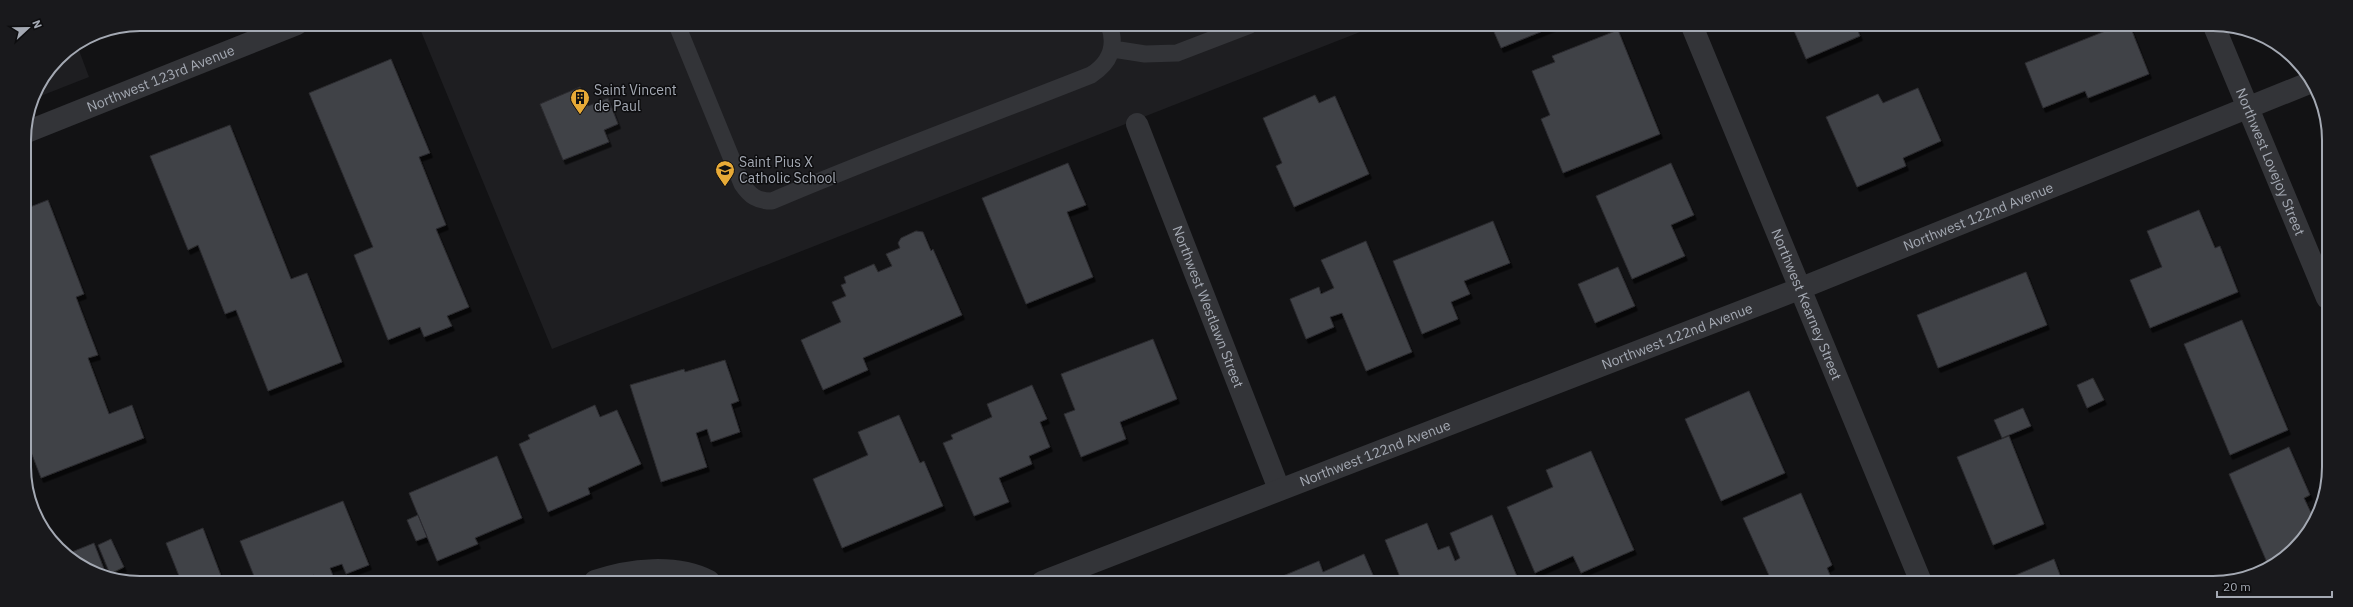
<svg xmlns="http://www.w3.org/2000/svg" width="2353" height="607" font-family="'IBM Plex Sans',sans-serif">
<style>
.built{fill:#1e1e21}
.building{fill:#414247;stroke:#2c2c30;filter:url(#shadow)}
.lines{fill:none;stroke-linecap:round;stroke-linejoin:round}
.service{stroke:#333438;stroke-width:17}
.minor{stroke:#333438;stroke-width:22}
.labels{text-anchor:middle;stroke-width:3;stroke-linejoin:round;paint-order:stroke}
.street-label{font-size:14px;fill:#a4a9b3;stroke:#0d0d0f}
.poi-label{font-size:14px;fill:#a4a9b3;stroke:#0d0d0f;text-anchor:start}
.rim{fill:none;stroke:#a4a9b3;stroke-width:2}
</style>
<defs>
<filter id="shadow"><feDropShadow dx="2.5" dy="4.5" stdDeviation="0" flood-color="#0009"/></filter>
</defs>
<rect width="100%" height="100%" fill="#121214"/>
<!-- built -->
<path class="built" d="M418 24 1378 25 552 349Z
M77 45 89 77 33 99 36 89 58 58Z"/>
<!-- building -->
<path class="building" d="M1206 25H1232L1210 34Z
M1491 25 1555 26 1501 48Z
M1792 26H1856L1860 36 1806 59Z
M2118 26H2130L2149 74 2088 98 2085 91 2043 108 2025 63Z
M1618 30 1660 134 1563 173 1541 119 1550 115 1532 71 1555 62 1552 56Z
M391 59 430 153 419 157 446 225 436 229 469 307 447 316 452 326 424 337 420 327 388 340 354 255 373 247 309 93Z
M580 87 588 106 608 98 618 124 604 130 609 142 563 160 540 104Z
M1918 88 1941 141 1903 158 1906 166 1857 187 1826 117 1878 94 1883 103Z
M1315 95 1319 103 1335 96 1369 174 1294 207 1276 166 1282 163 1263 118Z
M230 125 291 279 307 273 342 362 268 391 236 310 225 314 198 245 188 250 150 156Z
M1068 163 1086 205 1067 212 1093 277 1026 304 982 198Z
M1671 163 1694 215 1671 225 1685 256 1632 279 1596 196Z
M48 200 84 294 76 297 98 355 88 358 109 414 132 405 144 438 41 478 26 439V385L28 384 26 379 25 209Z
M2199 210 2215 248 2220 246 2238 292 2150 328 2130 280 2162 267 2147 231Z
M1493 221 1510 263 1464 281 1470 294 1451 302 1458 319 1422 334 1393 261Z
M916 231 923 232 931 251 933 249 962 315 863 358 868 370 823 390 801 340 841 322 832 302 846 296 841 285 846 283 844 277 874 264 878 272 892 266 886 254 900 248 898 243 901 238Z
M1366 241 1412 352 1366 371 1342 313 1330 317 1334 327 1306 339 1290 299 1319 287 1321 294 1334 288 1321 260Z
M1618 267 1635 306 1595 323 1578 284Z
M2026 272 2047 325 1938 368 1917 315Z
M2242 320 2288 430 2230 455 2184 344Z
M1153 339 1177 399 1120 422 1126 439 1081 457 1064 414 1075 410 1061 374Z
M725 360 739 401 731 404 740 432 711 442 707 429 696 433 707 467 661 482 630 385 684 369 685 372Z
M2093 378 2104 400 2087 408 2077 385Z
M1032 385 1047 419 1040 422 1050 447 1029 456 1032 464 999 478 1009 502 974 516 943 443 953 439 951 435 992 417 987 404Z
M1749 391 1785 473 1721 501 1685 419Z
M595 405 600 417 617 410 641 464 588 488 590 494 548 512 519 444 530 439 528 435Z
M2023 408 2031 426 2002 438 1994 420Z
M899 415 920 463 924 461 943 506 842 548 813 479 868 455 858 432Z
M2009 436 2044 524 1993 545 1957 457Z
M2289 447 2310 495 2304 498 2315 521 2289 554 2269 567 2229 474Z
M1591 451 1634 550 1581 573 1573 556 1535 573 1507 507 1553 487 1546 470Z
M497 456 522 518 475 538 478 544 437 561 409 493Z
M1801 493 1832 565 1827 568 1833 582H1772L1743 518Z
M343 501 369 565 346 574 342 564 330 568 335 581H316L314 575 304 579 305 581H256L240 541Z
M418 515 427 537 416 541 407 520Z
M1492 515 1518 579 1511 582H1402L1385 540 1427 523 1438 550 1449 546 1455 561 1460 558 1450 533Z
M203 528 223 581H181L166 543Z
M111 539 124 567 110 574 98 545Z
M94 543 106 574H105L67 554Z
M1364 554 1376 582H1280L1278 578 1319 561 1323 572Z
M2054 559 2063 583H2005L2004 580Z"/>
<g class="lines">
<!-- service -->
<path class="service" d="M677 25 742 184C750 196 757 201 772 201 877 156 985 117 1091 75 1110 63 1117 46 1109 25
M1113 49 1145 54 1177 53 1250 25"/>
<!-- minor -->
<g class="minor">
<path id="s1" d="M1692 26 1921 582"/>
<path id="s2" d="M2214 26 2327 298"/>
<path id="s3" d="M1137 124 1279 489"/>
<path id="s4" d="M24 133 297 24"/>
<path d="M595 581C630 569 676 564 709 581"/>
<path id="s5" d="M1042 582 1799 289 2309 83"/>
</g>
</g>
<!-- icons -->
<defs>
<symbol id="building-pin" viewBox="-11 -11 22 30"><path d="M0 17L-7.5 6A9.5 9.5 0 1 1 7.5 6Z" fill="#e7aa37" stroke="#0d0d0f"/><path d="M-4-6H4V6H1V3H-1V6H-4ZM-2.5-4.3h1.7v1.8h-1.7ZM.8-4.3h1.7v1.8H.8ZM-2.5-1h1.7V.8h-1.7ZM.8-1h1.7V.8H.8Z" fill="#111"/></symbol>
<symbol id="school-pin" viewBox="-11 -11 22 30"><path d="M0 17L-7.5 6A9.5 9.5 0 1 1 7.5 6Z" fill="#e7aa37" stroke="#0d0d0f"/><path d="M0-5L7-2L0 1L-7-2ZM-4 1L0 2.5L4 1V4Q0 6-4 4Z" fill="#111"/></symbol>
</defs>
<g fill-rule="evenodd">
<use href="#building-pin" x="569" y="87" width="22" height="30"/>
<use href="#school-pin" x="714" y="159" width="22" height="30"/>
</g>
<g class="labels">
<!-- street labels -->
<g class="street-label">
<text dy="5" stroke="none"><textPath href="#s4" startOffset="147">Northwest 123rd Avenue</textPath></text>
<text dy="5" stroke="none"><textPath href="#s2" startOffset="147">Northwest Lovejoy Street</textPath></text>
<text dy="5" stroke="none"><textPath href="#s5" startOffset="1005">Northwest 122nd Avenue</textPath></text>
<text dy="5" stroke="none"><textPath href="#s1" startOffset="301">Northwest Kearney Street</textPath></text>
<text dy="5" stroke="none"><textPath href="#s3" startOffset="196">Northwest Westlawn Street</textPath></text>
<text dy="5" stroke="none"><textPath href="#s5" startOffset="681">Northwest 122nd Avenue</textPath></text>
<text dy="5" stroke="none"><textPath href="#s5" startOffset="357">Northwest 122nd Avenue</textPath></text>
</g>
<!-- poi labels -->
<g class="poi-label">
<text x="594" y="95">Saint Vincent<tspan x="594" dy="16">de Paul</tspan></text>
<text x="739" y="167">Saint Pius X<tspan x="739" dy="16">Catholic School</tspan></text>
</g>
</g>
<!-- crop -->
<path d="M0 0H2353V607H0ZM140 31H2213A109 109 0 0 1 2322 140V467A109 109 0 0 1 2213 576H140A109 109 0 0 1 31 467V140A109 109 0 0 1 140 31Z" fill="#19191c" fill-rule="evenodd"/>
<path class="rim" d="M140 31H2213A109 109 0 0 1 2322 140V467A109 109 0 0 1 2213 576H140A109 109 0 0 1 31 467V140A109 109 0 0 1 140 31Z"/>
<!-- north arrow -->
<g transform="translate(28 28) rotate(68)" stroke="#0d0d0f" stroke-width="3" paint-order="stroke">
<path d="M0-3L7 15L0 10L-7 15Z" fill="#a4a9b3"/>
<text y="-6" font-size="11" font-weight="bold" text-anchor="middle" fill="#a4a9b3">N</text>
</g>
<!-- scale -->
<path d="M2217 591v6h115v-6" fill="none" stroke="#a4a9b3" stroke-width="2"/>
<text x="2223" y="591" font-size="12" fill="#a4a9b3" stroke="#0d0d0f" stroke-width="3" paint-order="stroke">20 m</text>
</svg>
